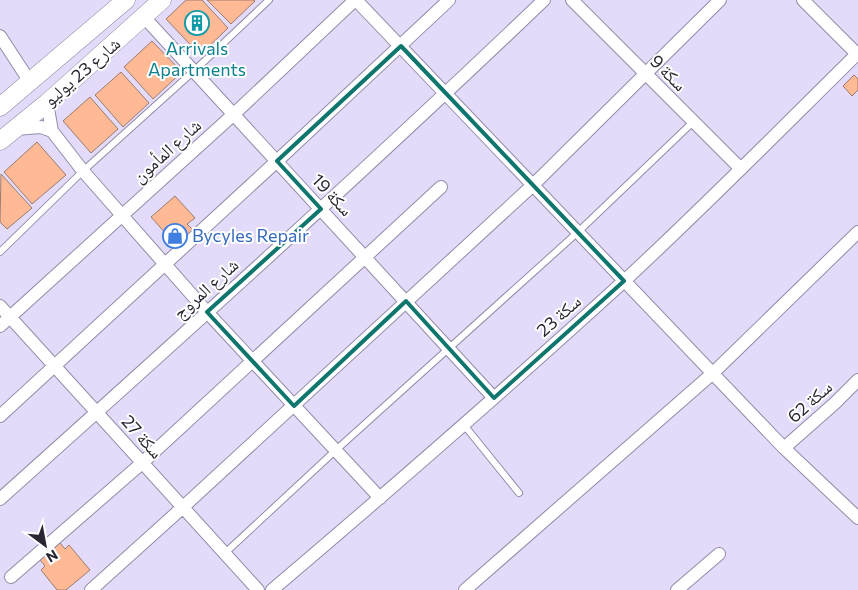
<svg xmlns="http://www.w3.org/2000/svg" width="858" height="590" font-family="Commissioner,'Noto Naskh Arabic',sans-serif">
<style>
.building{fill:#ffb995;stroke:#997c6e}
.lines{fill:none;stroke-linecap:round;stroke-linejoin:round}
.lane-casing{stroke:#928ba7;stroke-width:8}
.street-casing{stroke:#928ba7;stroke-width:14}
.secondary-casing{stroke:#928ba7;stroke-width:19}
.lane{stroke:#fff;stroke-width:6}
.street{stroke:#fff;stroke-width:12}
.secondary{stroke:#fff;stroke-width:18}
.marked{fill:none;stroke:#0f766e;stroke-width:4;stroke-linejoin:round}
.labels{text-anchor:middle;stroke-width:4;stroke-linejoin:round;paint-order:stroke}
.culture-label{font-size:18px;fill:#0d838f;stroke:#fff}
.street-label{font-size:18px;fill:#292631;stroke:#fff}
.shop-label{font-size:18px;fill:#366cbe;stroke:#fff;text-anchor:start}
</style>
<rect width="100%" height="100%" fill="#e3dbf9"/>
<!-- building -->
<path class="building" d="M186 0H202L228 28 200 55 166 19Z
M207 0H254L255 1 231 24Z
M152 41 182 72 153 99 124 67Z
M121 72 149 103 123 127 95 95Z
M854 75 858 79V90L852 96 843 86Z
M90 97 118 129 91 153 63 121Z
M37 142 66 175 32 204 4 172Z
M1 174 32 208 7 229 0 222Z
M175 196 195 218 187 224 194 231 177 246 151 217Z
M60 543 65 549 69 545 90 570 66 590H57L41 570 45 566 40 560Z"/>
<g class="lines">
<defs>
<path id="lane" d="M0 252 83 171 195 70 269 0
M464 425 519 493
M224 554 336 450 578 232 693 122"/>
<path id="street" d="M356 0 784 448 858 518
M572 0 741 169
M803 0 858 55
M144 17 494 398
M0 36 30 82
M47 103 52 131 83 171 207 312 380 498
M15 129 41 127 52 131
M0 306 258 590
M0 326 234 114 355 0
M0 416 277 161 449 0
M784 448 835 403 858 380
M0 499C183 335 366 170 544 0
M11 577 142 463 441 187
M91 590 182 508 533 185 720 0
M272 590C391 489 508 387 623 282 703 208 780 130 857 54
M465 590 713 373 858 232
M677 590 719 554"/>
<path id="secondary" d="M0 107 126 0
M0 141 47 103 162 0"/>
</defs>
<!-- lane casing -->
<use href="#lane" class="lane-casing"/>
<!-- street casing -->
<use href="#street" class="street-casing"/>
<!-- secondary casing -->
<use href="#secondary" class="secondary-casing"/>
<!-- lane -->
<use href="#lane" class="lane"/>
<!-- street -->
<use href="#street" class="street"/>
<!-- secondary -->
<use href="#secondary" class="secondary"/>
</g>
<!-- marked area -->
<path class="marked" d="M401 46 624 281 494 398 406 301 294 406 207 312 321 209 277 161Z"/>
<!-- icons -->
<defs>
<symbol id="building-ring" viewBox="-11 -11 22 22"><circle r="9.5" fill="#fff" stroke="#0f9aa8" stroke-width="1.5"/><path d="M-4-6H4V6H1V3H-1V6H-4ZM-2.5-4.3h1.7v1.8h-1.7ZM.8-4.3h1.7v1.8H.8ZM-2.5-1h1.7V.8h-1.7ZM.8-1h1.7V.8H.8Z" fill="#0f9aa8"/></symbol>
<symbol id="shop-ring" viewBox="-11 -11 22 22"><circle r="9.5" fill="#fff" stroke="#3f7fe0" stroke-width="1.5"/><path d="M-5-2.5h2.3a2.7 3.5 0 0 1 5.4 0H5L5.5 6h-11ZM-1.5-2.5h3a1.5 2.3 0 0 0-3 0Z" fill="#3f7fe0"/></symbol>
</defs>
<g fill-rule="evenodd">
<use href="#building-ring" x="183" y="9" width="28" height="28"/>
<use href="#shop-ring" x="161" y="222" width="28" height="28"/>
</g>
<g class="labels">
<!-- culture labels -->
<g class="culture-label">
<text x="197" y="55">Arrivals<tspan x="197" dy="21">Apartments</tspan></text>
</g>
<!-- street labels -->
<g class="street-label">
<text transform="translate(82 72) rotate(-41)" y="6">شارع 23 يوليو</text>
<text transform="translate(668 73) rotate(45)" y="6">سكة 9</text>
<text transform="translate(167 151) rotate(-42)" y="6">شارع المأمون</text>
<text transform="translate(332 195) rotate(47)" y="6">سكة 19</text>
<text transform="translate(206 289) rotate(-42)" y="6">شارع المروج</text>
<text transform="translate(559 316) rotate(-42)" y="6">23 سكة</text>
<text transform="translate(810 402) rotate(-42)" y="6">سكة 62</text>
<text transform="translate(142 437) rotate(48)" y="6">سكة 27</text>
</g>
<!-- shop labels -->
<g class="shop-label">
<text x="192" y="242">Bycyles Repair</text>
</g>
</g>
<!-- north arrow -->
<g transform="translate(45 545) rotate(148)" stroke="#ffffff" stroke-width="4" paint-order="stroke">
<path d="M0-4L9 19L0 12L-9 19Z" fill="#292631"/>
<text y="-8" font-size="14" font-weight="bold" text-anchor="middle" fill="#292631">N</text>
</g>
</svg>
